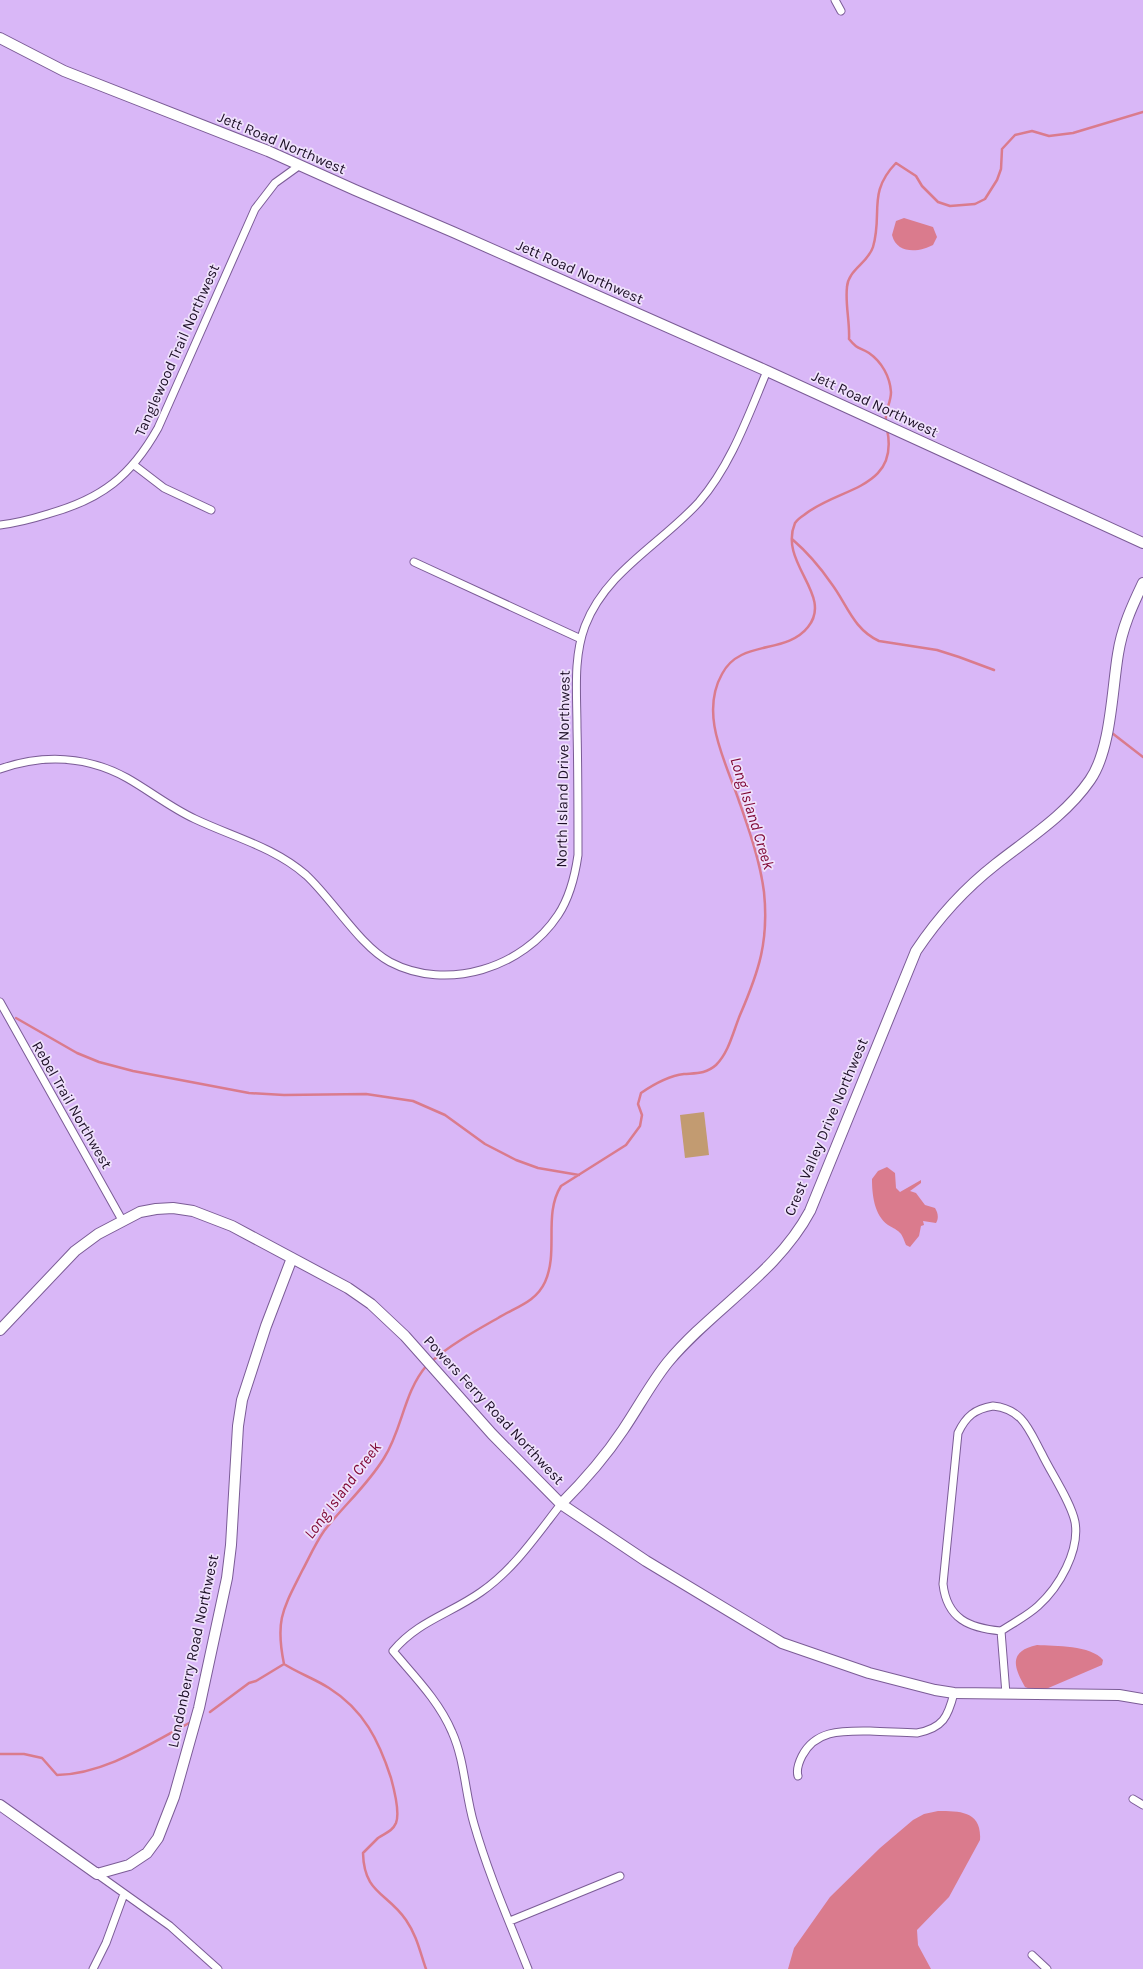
<svg xmlns="http://www.w3.org/2000/svg" width="1143" height="1969" font-family="Karla,sans-serif">
<style>
.green{fill:#c29b71}
.water{fill:#da7b8d}
.lines{fill:none;stroke-linecap:round;stroke-linejoin:round}
.stream{stroke:#da7b8d;stroke-width:2.5}
.street-casing{stroke:#7b5c96;stroke-width:9}
.secondary-casing{stroke:#7b5c96;stroke-width:12}
.street{stroke:#fff;stroke-width:7}
.secondary{stroke:#fff;stroke-width:10}
.labels{text-anchor:middle;stroke-width:3.5;stroke-linejoin:round;paint-order:stroke}
.street-label{font-size:15px;fill:#1d1027;stroke:#efe1fc}
.water-label{font-size:16px;font-style:italic;fill:#7f0734;stroke:#efe1fc}
</style>
<rect width="100%" height="100%" fill="#d9b7f7"/>
<!-- green -->
<path class="green" d="M704 1112 709 1155 685 1158 680 1115Z"/>
<!-- water -->
<path class="water" d="M904 218 933 227 937 237 933 245C920 252 897 255 892 235L896 221Z
M887 1167 895 1173 896 1188 900 1192 921 1180V1183L910 1191 916 1193 925 1205 935 1208C938 1213 939 1218 936 1223L923 1221 924 1225 921 1226 919 1236 910 1247 906 1245C901 1231 900 1232 888 1225 874 1215 872 1194 872 1179L878 1171Z
M1037 1645C1055 1646 1091 1645 1103 1660L1102 1665 1046 1689 1033 1690 1025 1687C1013 1666 1009 1651 1037 1645Z
M938 1811C960 1811 982 1811 980 1840L949 1897 917 1930 918 1945 931 1969H788L794 1948 830 1897 880 1848 913 1820 924 1814Z"/>
<g class="lines">
<!-- stream -->
<path class="stream" d="M886 422C884 411 891 404 891 392 890 377 882 362 869 353 859 347 858 350 849 339 850 322 845 304 847 287 848 270 868 263 873 247 883 213 867 193 896 163L916 176 922 186 938 202 950 206 975 204 985 199 997 180 1001 169 1002 149 1015 135 1032 131 1049 136 1073 133 1143 112
M792 539C807 552 820 567 831 583 847 604 853 629 879 641L937 650 959 657 994 670
M1112 733 1143 757
M16 1018 77 1053 99 1062 133 1071 249 1093 284 1095 366 1094 413 1101 445 1115 485 1144 516 1160 538 1168 579 1175
M431 1362C448 1346 477 1330 498 1318 516 1307 536 1302 545 1282 559 1251 543 1215 561 1186L626 1145 640 1126 642 1115 638 1104 641 1093C654 1084 668 1076 684 1074 696 1073 706 1074 716 1065 729 1052 733 1032 740 1015 759 971 769 941 764 892 760 861 749 830 739 801 726 762 699 715 722 674 740 639 786 655 808 627 834 595 778 563 795 523 797 520 801 517 804 515 838 487 900 490 887 429
M210 1712 249 1683 256 1681 284 1664
M0 1754H24L42 1758 57 1775C104 1774 148 1745 189 1723
M426 1969C420 1952 417 1936 406 1920 387 1892 364 1894 363 1853 368 1848 373 1843 378 1838 385 1833 392 1832 396 1823 400 1813 394 1789 391 1778 379 1741 364 1710 329 1688 315 1679 298 1673 284 1664 275 1620 283 1609 302 1571 309 1558 315 1544 324 1531 343 1506 367 1486 384 1458 403 1428 403 1393 427 1365"/>
<defs>
<path id="street" d="M835 0 841 11
M134 465 164 488 211 510
M0 525C17 523 32 519 48 514 102 499 131 476 158 428L255 209 275 183 300 165
M414 562 581 639
M0 769C43 754 87 756 127 778 150 791 171 808 195 819 233 837 274 847 306 875 333 900 360 946 390 962 447 992 523 968 558 915 570 897 575 876 578 855 578 812 578 770 577 728 577 694 573 658 585 626 606 571 661 544 699 502 731 465 748 416 767 371
M0 1002 122 1220
M993 1406C1023 1409 1029 1430 1042 1454 1051 1473 1071 1502 1075 1522 1080 1551 1059 1587 1038 1606 1027 1616 1013 1623 1001 1631 969 1628 947 1619 943 1584L958 1433C966 1416 975 1409 993 1406Z
M1001 1631 1006 1694
M798 1776C796 1769 799 1762 802 1756 816 1729 844 1731 870 1731 886 1732 901 1732 917 1733 943 1728 948 1717 954 1693
M1133 1799 1143 1805
M97 1874 170 1926 218 1969
M510 1921 620 1876
M1032 1955 1047 1969
M93 1969 106 1943 124 1894
M528 1969C509 1921 488 1873 474 1824 465 1794 465 1761 452 1732 439 1701 414 1676 393 1651 418 1621 450 1614 481 1592 514 1569 536 1536 561 1504"/>
<path id="secondary" d="M0 38 64 71 268 151 355 190 453 232 767 371 1143 543
M0 1330 75 1251 98 1234 140 1212 156 1209 173 1208 193 1211 232 1226 348 1288 371 1304 405 1336 492 1434 561 1504 646 1561 782 1643 869 1673 935 1690 954 1693 1119 1695 1143 1699
M561 1504C584 1481 605 1457 623 1430 638 1408 651 1383 668 1362 712 1309 777 1273 810 1211L916 951C938 918 964 889 996 864 1029 838 1066 815 1090 780 1111 750 1112 690 1118 654 1122 628 1132 606 1143 583
M0 1805 97 1874 129 1865 147 1853 158 1838 174 1797 199 1708 227 1578 231 1545 238 1426 242 1400 266 1326 292 1258"/>
</defs>
<!-- street casing -->
<use href="#street" class="street-casing"/>
<!-- secondary casing -->
<use href="#secondary" class="secondary-casing"/>
<!-- street -->
<use href="#street" class="street"/>
<!-- secondary -->
<use href="#secondary" class="secondary"/>
</g>
<g class="labels">
<!-- street labels -->
<g class="street-label">
<text transform="translate(282 143) rotate(23)" y="5">Jett Road Northwest</text>
<text transform="translate(580 272) rotate(24)" y="5">Jett Road Northwest</text>
<text transform="translate(177 350) rotate(-66)" y="5">Tanglewood Trail Northwest</text>
<text transform="translate(875 404) rotate(25)" y="5">Jett Road Northwest</text>
<text transform="translate(563 769) rotate(-89)" y="5">North Island Drive Northwest</text>
<text transform="translate(72 1105) rotate(60)" y="5">Rebel Trail Northwest</text>
<text transform="translate(826 1127) rotate(-67)" y="5">Crest Valley Drive Northwest</text>
<text transform="translate(494 1410) rotate(47)" y="5">Powers Ferry Road Northwest</text>
<text transform="translate(193 1651) rotate(-78)" y="5">Londonberry Road Northwest</text>
</g>
<!-- water labels -->
<g class="water-label">
<text transform="translate(753 813) rotate(73)" y="6">Long Island Creek</text>
<text transform="translate(342 1490) rotate(-53)" y="6">Long Island Creek</text>
</g>
</g>
</svg>
